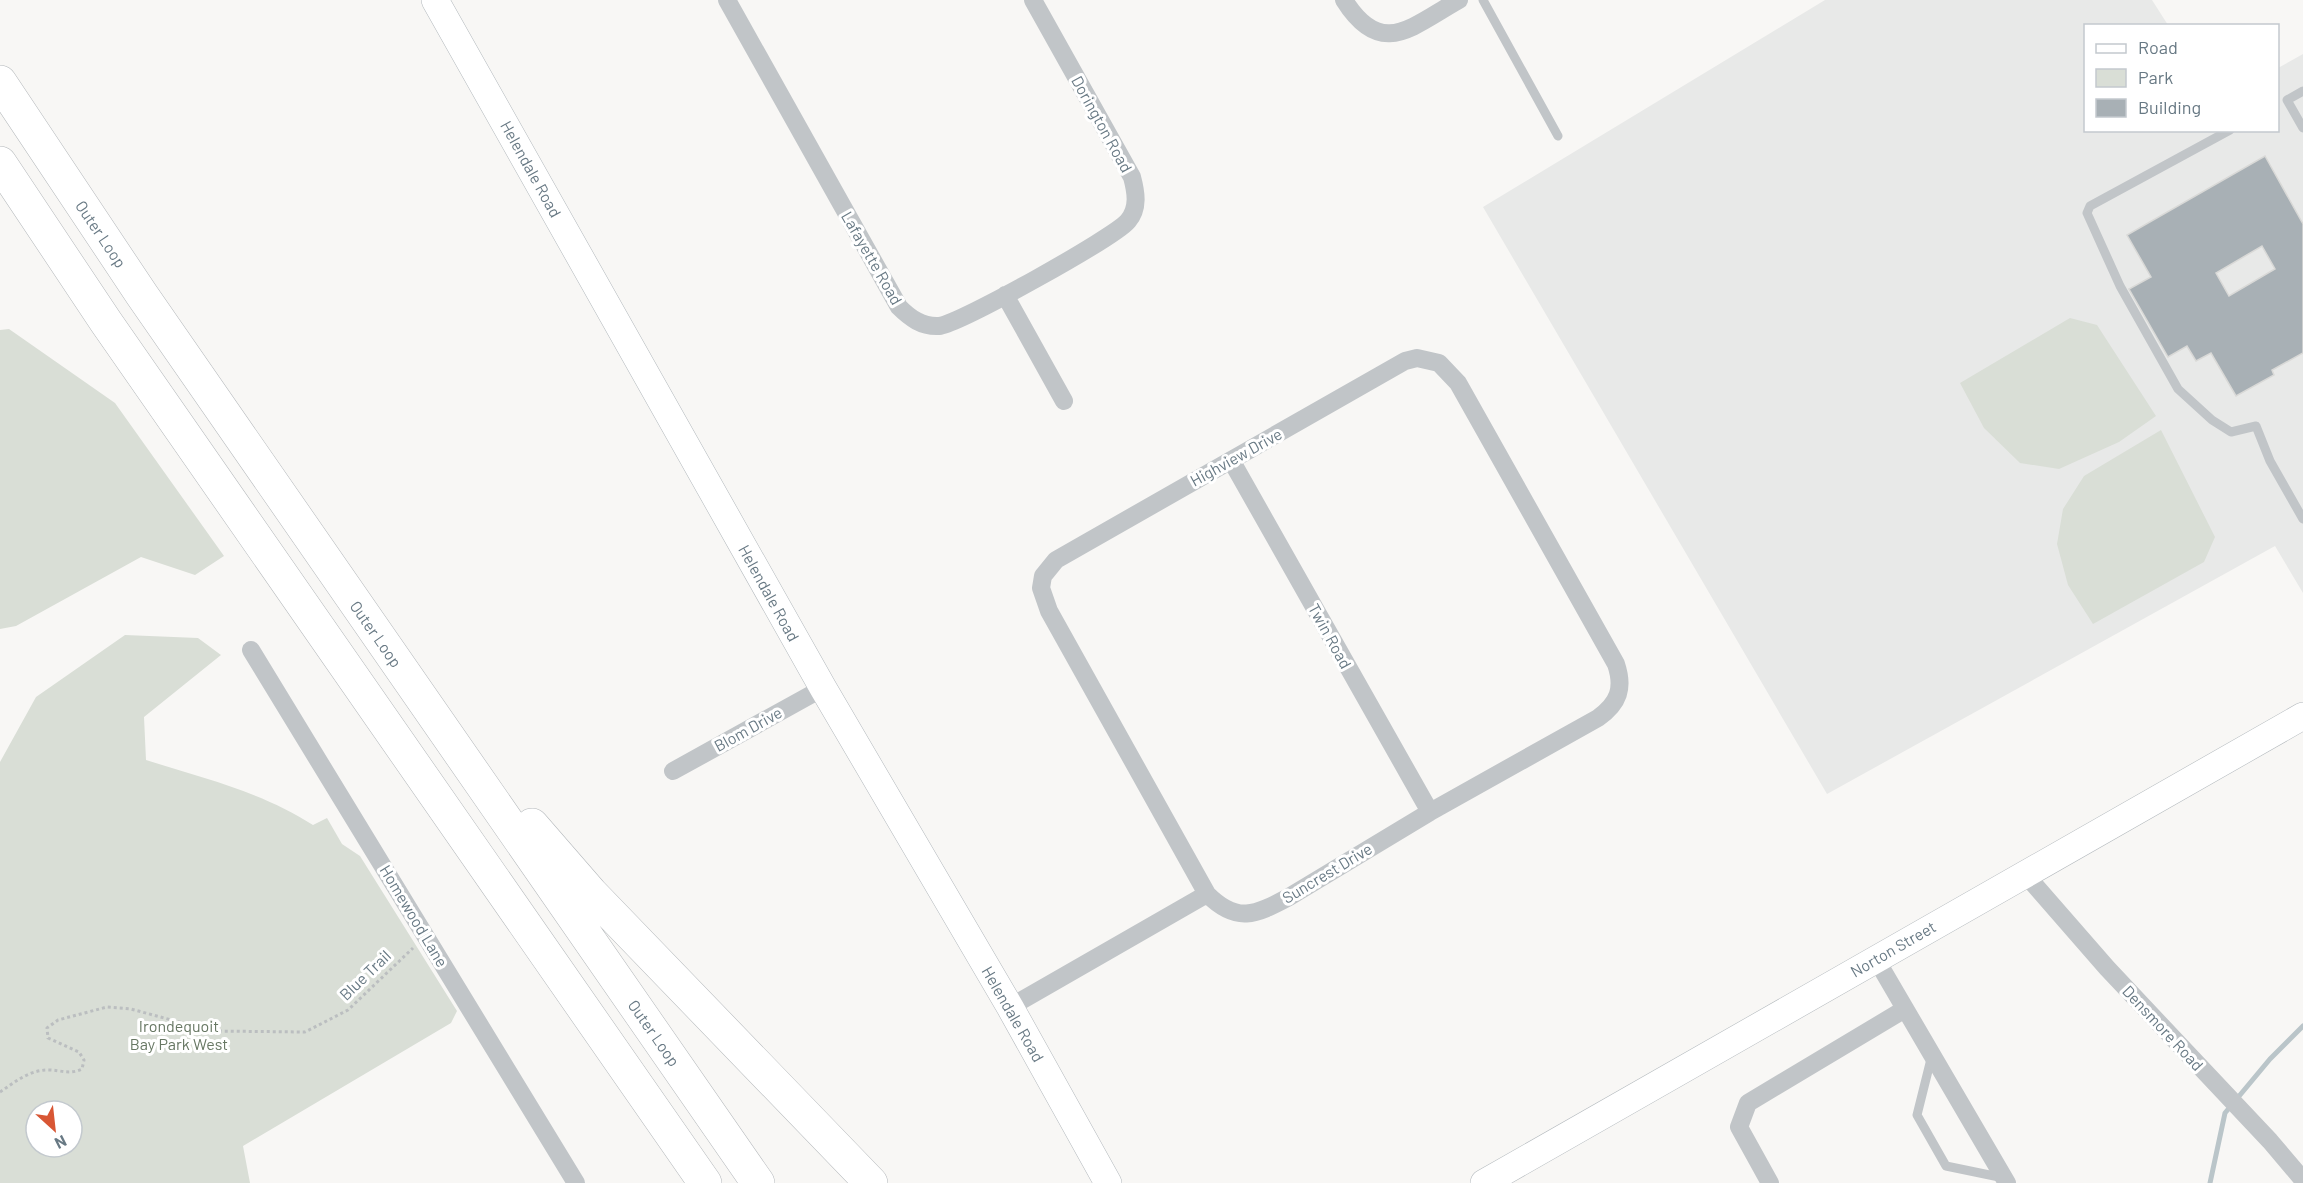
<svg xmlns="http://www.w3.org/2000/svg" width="2303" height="1183" font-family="Barlow,sans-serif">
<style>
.built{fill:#e8e9e8}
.green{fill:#d9ded6;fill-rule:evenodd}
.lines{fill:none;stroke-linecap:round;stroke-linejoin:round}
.stream{stroke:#bac5c9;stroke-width:5}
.building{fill:#a8b0b5;stroke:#d9d9d7;stroke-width:1.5;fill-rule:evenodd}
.secondary-casing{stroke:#b3b9bd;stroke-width:28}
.highway-casing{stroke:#b4b8bb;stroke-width:34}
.path{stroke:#bbbec0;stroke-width:3;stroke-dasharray:3 3;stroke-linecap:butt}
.lane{stroke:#c1c5c8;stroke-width:9}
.street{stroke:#c1c5c8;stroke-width:18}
.secondary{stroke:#fff;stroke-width:27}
.highway{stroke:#fff;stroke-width:33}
.labels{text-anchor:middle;stroke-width:6;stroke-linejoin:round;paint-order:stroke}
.street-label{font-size:16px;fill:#687984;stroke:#fff}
.park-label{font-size:16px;fill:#677763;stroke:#fff}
</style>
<rect width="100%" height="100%" fill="#f8f7f5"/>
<!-- built -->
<path class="built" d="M1825 0H2152L2168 25 2086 26V130H2278V68L2303 54V593L2275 546 1827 794 1483 207Z"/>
<!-- green -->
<path class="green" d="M2070 318 2097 325 2156 416 2119 442 2059 469 2020 463 1984 428 1960 383Z
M9 329 115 403 224 556 195 575 141 557 16 626 0 629V330Z
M2161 430 2215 537 2204 562 2093 624 2068 585 2057 544 2063 509 2084 476Z
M125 635 198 638 221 655 144 717 146 760C203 778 262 792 313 825L327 818 342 844 360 856 457 1011 451 1023 243 1146 250 1183H0V762L36 697ZM36 1111H72V1147H36Z"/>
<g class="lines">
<!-- stream -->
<path class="stream" d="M2210 1183 2225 1113 2270 1059 2303 1026"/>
</g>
<!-- building -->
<path class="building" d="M2265 156 2303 224V353L2272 370 2274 375 2236 396 2211 353 2196 361 2187 346 2168 357 2129 289 2151 277 2127 235ZM2262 246 2275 269 2229 296 2216 273Z"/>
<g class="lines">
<defs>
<path id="secondary" d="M435 0 823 688 1010 1007 1108 1183
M1484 1183 2303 716"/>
<path id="highway" d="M0 82 142 295 758 1183
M0 163 106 322 705 1183
M532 825 591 893 871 1183"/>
</defs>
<!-- secondary casing -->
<use href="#secondary" class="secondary-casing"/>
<!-- highway casing -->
<use href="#highway" class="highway-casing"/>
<!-- path -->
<path class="path" d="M0 1092C15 1082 29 1070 48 1070 61 1070 70 1075 82 1069L84 1060 79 1052 48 1038 47 1028 58 1020 107 1007 131 1009 212 1031 305 1032 348 1010 413 948"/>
<!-- lane -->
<path class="lane" d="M1483 0 1558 136
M2303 91 2287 100 2303 128
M2230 130 2090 206 2087 213 2120 286 2178 389 2212 420 2231 432 2256 426 2270 461 2303 519
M1932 1055 1917 1115 1946 1166 2004 1178"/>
<!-- street -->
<path class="street" d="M727 0 899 307C910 318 922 327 939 326 959 324 1115 237 1128 221 1139 208 1136 192 1132 177L1033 0
M1344 0C1381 59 1411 27 1459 0
M1005 295 1064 401
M1417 358 1439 363 1458 383 1616 664C1624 688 1619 703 1598 718L1430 812 1289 897C1255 915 1237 924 1207 894L1049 611 1041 588 1043 576 1056 560 1405 361Z
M1231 460 1430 812
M251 650 576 1183
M673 771 823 688
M2025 874 2107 968 2270 1141 2303 1180
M1876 959 2007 1183
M1010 1007 1207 894
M1770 1183 1739 1127 1748 1103 1905 1009"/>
<!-- secondary -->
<use href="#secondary" class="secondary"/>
<!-- highway -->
<use href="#highway" class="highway"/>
</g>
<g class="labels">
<!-- street labels -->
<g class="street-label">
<text transform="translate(1102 124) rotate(61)" y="6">Dorington Road</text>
<text transform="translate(531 169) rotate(61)" y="6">Helendale Road</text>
<text transform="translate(101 234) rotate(56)" y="6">Outer Loop</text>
<text transform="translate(872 258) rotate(60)" y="6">Lafayette Road</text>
<text transform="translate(1236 457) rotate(-29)" y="6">Highview Drive</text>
<text transform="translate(769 593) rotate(61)" y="6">Helendale Road</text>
<text transform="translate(376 634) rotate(55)" y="6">Outer Loop</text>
<text transform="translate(1330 636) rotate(61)" y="6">Twin Road</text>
<text transform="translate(748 729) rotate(-29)" y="6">Blom Drive</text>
<text transform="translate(1327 873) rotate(-31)" y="6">Suncrest Drive</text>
<text transform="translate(414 916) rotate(59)" y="6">Homewood Lane</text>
<text transform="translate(1893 949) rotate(-30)" y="6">Norton Street</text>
<text transform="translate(365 975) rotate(-44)" y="6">Blue Trail</text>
<text transform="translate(1013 1014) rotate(60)" y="6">Helendale Road</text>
<text transform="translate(2163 1028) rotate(47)" y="6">Densmore Road</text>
<text transform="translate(654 1033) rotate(55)" y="6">Outer Loop</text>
</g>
<!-- park labels -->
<g class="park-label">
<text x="179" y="1032">Irondequoit<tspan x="179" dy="18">Bay Park West</tspan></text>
</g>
</g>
<!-- legend -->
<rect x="2084" y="24" width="195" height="108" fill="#ffffff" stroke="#c3c9ce" stroke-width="1.5"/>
<rect x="2096" y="44" width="30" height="9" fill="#ffffff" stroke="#c3c9ce" stroke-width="1.5"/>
<text x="2138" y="54" font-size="18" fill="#687984">Road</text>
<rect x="2096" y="69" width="30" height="18" fill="#d9ded6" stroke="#c3c9ce" stroke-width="1.5"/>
<text x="2138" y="84" font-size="18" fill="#687984">Park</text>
<rect x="2096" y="99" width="30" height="18" fill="#a8b0b5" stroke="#c3c9ce" stroke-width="1.5"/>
<text x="2138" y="114" font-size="18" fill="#687984">Building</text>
<!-- north arrow -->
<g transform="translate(54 1129) rotate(153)"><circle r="28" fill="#ffffff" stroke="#c3c9ce" stroke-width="1.5"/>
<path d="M0-4.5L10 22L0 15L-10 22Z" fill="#d85634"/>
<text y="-9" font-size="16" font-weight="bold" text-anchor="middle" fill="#687984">N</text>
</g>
</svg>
